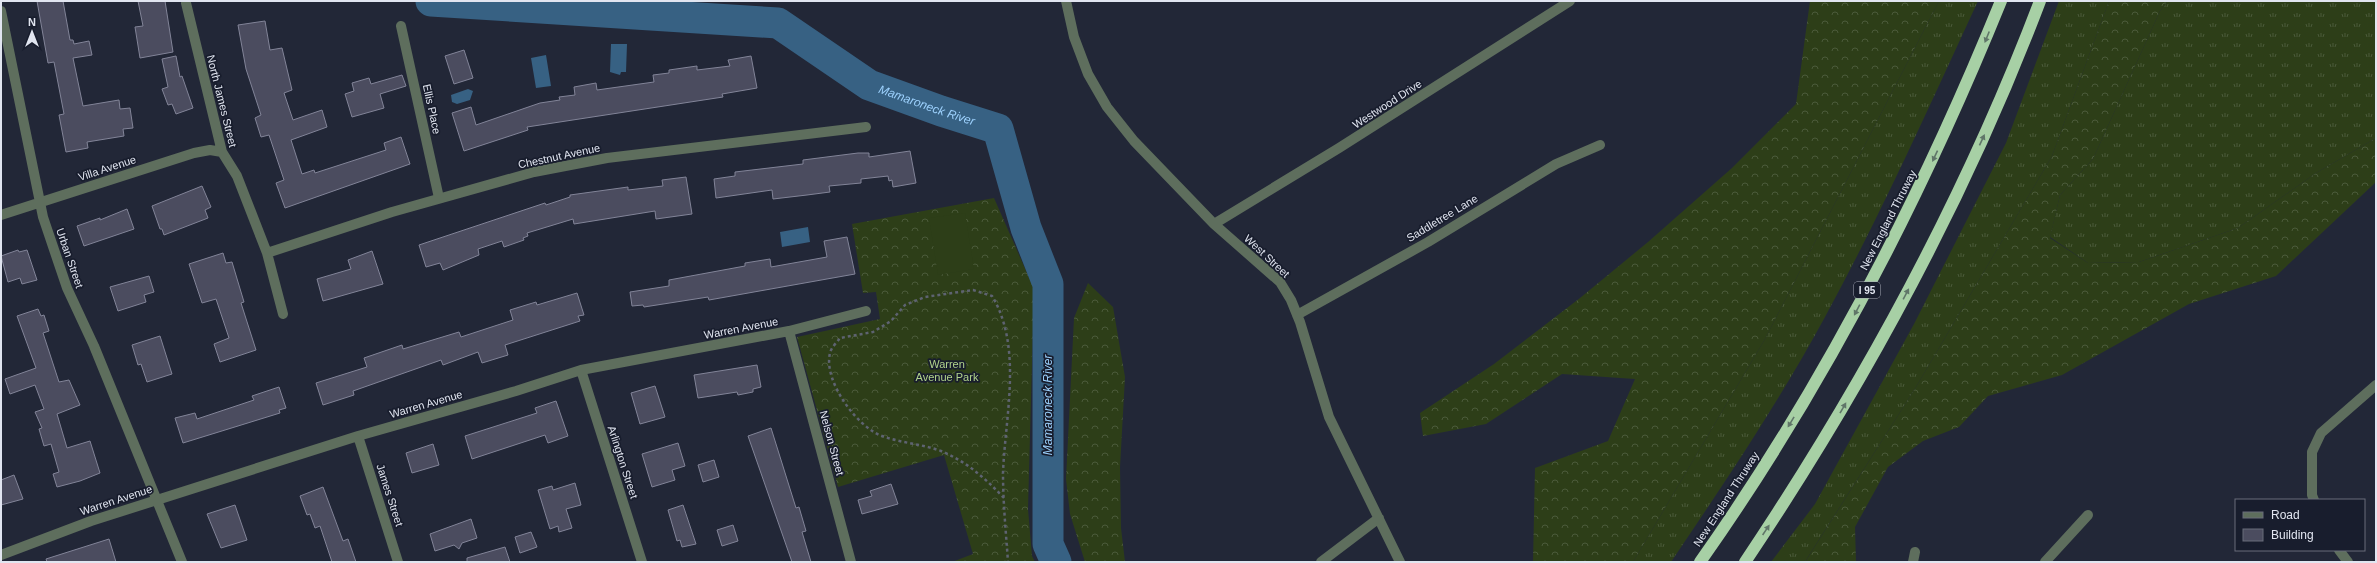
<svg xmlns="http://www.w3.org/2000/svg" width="2377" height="563" font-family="Helvetica,sans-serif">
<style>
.grass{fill:url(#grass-tufts)}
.forest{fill:url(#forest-crowns)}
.garden{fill:#2d3e18}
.water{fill:#376183}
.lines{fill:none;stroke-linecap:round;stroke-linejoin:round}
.river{stroke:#376183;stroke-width:31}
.building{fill:#4b4c5f;stroke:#828498}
.path{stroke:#5e6371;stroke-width:2.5;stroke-dasharray:3 3;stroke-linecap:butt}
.minor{stroke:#5e6e5d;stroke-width:10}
.highway{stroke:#a7d0a5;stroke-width:12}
.oneway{fill:#607669}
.labels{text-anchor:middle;stroke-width:3.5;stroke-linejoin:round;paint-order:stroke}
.shield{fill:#181d2d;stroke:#a5a9b6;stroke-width:1}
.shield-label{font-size:10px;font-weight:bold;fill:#e1e5f0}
.street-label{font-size:11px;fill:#e1e5f0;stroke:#181d2d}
.park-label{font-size:11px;fill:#b1d38b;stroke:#181d2d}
.water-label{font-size:12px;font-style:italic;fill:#9cd0fc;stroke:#181d2d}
</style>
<defs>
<pattern id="grass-tufts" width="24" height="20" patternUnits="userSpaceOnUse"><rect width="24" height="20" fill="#2d3e18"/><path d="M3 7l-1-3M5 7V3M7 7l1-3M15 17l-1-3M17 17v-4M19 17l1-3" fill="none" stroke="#4b5a3a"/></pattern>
<pattern id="forest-crowns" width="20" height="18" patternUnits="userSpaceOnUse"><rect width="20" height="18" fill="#2d3e18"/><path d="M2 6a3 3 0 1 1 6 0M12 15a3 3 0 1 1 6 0" fill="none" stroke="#4b5a3a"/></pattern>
</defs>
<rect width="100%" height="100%" fill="#222737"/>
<!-- grass -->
<path class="grass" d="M1939 1H1978C1929 107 1881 214 1825 317 1779 402 1725 482 1671 562H1633L1765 339Z
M2059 1H2109L2052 156 1916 387 1808 557 1805 562H1771L1815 504 1914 324 2006 143Z
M2168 1H2376V138L2316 173 2238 228 2139 262 2088 263 2050 237 2060 195 2093 159 2160 11Z"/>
<!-- forest -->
<path class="forest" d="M1810 1H1939L1765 339 1633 562H1533L1535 468 1608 441 1635 379 1562 374 1486 424 1423 436 1420 413 1494 364 1580 298 1648 242 1732 168 1796 104Z
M2109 1H2168L2160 11 2093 159 2060 195 2050 238 2088 263 2139 262 2238 228 2316 173 2376 138V182L2276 276 2189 304 2062 375 1988 396 1959 427 1923 441 1888 467 1855 527 1856 562H1805L1916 387 2052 156Z
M994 198 1034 289 1028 509 1032 556 1035 562H952L973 554 944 455 838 487 797 337 880 319 876 292 863 293 852 224Z
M1088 283 1113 307 1125 377 1120 467 1121 528 1125 562H1085L1070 514 1066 479 1074 318Z"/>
<!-- garden -->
<path class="garden" d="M965 213 974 269 938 275 929 218Z"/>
<!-- water -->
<path class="water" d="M611 44H627L626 72H621L620 75 610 72Z
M546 55 551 86 536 88 531 58Z
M468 89 473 91 470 100 457 104 452 102 451 95Z
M808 227 810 242 782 247 780 232Z"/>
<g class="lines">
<!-- river -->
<path class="river" id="s1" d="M431 1 778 23 869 85 941 111 998 129 1026 228 1048 284V544L1056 562"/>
</g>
<!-- building -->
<path class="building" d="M37 1H63L70 40H73L74 44 89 41 92 55 73 58 83 106 119 100 120 109 130 108 133 128 123 129 124 136 87 142 88 148 66 152 59 115 64 114 54 62 48 63Z
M138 1H165L173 52 140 58 135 27 143 26Z
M265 21 270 50 282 48 292 90 284 93 293 120 322 110 327 127 291 140 302 174 314 170 315 173 386 150 384 143 401 137 410 164 285 208 276 183 284 180 269 135 261 137 255 118 261 115 246 69 238 25Z
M464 50 473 78 454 84 445 56Z
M176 56 180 77 182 76 193 108 176 114 172 104 168 105 162 89 168 87 162 59Z
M751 56 757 88 722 94 723 97 527 127 528 130 464 151 452 113 471 107 476 125 540 103 560 100 559 97 575 95 574 87 596 83 597 90 654 82 653 75 669 73V70L697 66V70L730 66 728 60Z
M402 75 406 86 380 94 384 108 352 117 345 94 354 91 352 83 369 78 371 84Z
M910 151 916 183 893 187 892 180 889 181 888 176 861 179V183L829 186 830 192 807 195 773 199 772 190 716 198 714 179 735 176V172L803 164V160L858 153H869V157Z
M686 177 692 214 656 219 655 211 574 224 573 219 527 233 528 236 523 238 524 240 504 247 502 241 478 249 479 255 443 270 440 263 426 267 419 245 545 203 546 205 570 197V195L628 187V190L663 186 662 180Z
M202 186 211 207 205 210 208 218 164 235 162 229H160L152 206Z
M127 209 134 229 84 246 77 226 100 218V220Z
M847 237 855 274 709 300 708 297 644 307 643 305 632 306 630 292 669 286V280L745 266V263L770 259 771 267 827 257 824 241Z
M18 250 19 252 27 250 37 280 22 284 20 278 8 282 1 256Z
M372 251 383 284 323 301 317 279 351 269 348 260Z
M223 253 226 263 232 262 244 302 241 303 256 350 220 362 214 344 229 338 216 299 202 303 189 264Z
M149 276 154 292 144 295 146 302 118 311 110 287Z
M577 293 584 315 578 316 580 321 505 345 508 355 482 363 478 352 443 365 441 360 353 391 354 395 323 405 316 383 367 367 364 358 402 345 403 349 459 332 461 337 513 320 510 310 536 302 537 305Z
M38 309 41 316 44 315 49 331 43 333 59 382 69 380 80 405 57 414 67 448 90 441 100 473 80 481 57 487 53 474 59 472 51 444 44 446 39 429 42 428 35 412 44 409 35 385 10 394 5 379 36 368 17 316Z
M160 336 172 374 147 382 141 364 138 365 132 345Z
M757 365 761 387 753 389V392L738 395 737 392 698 398 694 375Z
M655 386 665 417 640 424 631 393Z
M279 387 286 408 279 410 280 413 183 443 175 418 195 413 197 419 254 400 252 396Z
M556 401 568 436 548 443 545 435 472 459 465 436 537 413 535 408Z
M771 428 796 508 799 507 806 531 802 532 811 562H792L748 436Z
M678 443 685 466 672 470 675 480 652 487 642 454Z
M433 444 439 465 412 473 406 453Z
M714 460 719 477 703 482 698 465Z
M14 475 23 499 1 505V480Z
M575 483 581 505 566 509 572 528 559 532 558 526 550 529 538 490 552 486 553 490Z
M891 484 898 504 862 514 858 500 872 496 870 491Z
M323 487 343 541 348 539 356 562H332L320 526 315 528 310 514 307 515 300 496Z
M235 505 247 540 221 548 207 514Z
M683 505 696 544 682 547 680 540 677 541 668 510Z
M471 519 477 538 462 543 459 549 454 545 435 551 430 534Z
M733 525 738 541 722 546 717 530Z
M531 532 537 547 520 553 515 537Z
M109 539 116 562H47L46 559Z
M505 547 510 562H467V558Z"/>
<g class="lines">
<!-- path -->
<path class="path" d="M1004 498C985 478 967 462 941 451 922 444 901 443 882 436 857 427 823 381 830 353 831 348 837 342 840 338L873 332 891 321 905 305 925 297 973 290 992 296C1023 347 1005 417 1003 473 1003 503 1006 533 1008 562"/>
<!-- minor -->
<path class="minor" d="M1066 1 1074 37 1088 74 1107 107 1134 141 1214 224 1280 282 1291 300 1300 322 1329 417 1400 562
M186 3 222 152 237 176 267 253 283 314
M1 11 43 217 67 288 94 346 182 562
M401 26 439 198
M1 215 194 153 210 150 222 152
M1214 224 1339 148 1570 1
M267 253 392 212 534 172 607 158 866 127
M1297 315 1428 242 1556 164 1600 145
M789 331 851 562
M581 370 642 562
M358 436 398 562
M2314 500 2312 495V452L2321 433 2376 385
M2339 550 2348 562
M1 555 91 521 358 436 516 391 581 370 789 331 866 311
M1321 562 1379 518
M1913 562 1915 552
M2045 562 2088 515"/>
<!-- highway -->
<path class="highway" d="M1700 562C1823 388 1921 198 2001 1
M1745 562C1863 386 1965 199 2040 1"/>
</g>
<!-- one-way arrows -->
<defs><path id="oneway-solid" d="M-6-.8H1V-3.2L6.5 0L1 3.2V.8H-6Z"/></defs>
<g class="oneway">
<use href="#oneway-solid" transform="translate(1987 37) rotate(112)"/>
<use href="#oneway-solid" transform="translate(1982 140) rotate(-65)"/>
<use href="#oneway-solid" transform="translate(1935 156) rotate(115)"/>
<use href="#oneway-solid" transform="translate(1906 294) rotate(-62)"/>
<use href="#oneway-solid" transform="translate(1857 310) rotate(118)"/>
<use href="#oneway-solid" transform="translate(1843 408) rotate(-60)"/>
<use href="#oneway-solid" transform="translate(1791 422) rotate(121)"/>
<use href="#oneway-solid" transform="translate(1766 530) rotate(-56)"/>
</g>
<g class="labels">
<!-- shield labels -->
<rect class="shield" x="1854" y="282" width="26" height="16" rx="3"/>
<g class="shield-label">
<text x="1867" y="294">I 95</text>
</g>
<!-- street labels -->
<g class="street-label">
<text transform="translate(222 101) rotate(76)" y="4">North James Street</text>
<text transform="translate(1387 104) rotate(-33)" y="4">Westwood Drive</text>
<text transform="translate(432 109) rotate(78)" y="4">Ellis Place</text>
<text transform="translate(559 156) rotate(-12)" y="4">Chestnut Avenue</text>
<text transform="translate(107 168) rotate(-18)" y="4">Villa Avenue</text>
<text transform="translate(1442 218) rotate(-31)" y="4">Saddletree Lane</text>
<text transform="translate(1888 220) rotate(-63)" y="4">New England Thruway</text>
<text transform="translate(1267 256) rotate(43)" y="4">West Street</text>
<text transform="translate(70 258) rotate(71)" y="4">Urban Street</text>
<text transform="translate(741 328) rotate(-11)" y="4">Warren Avenue</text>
<text transform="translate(426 404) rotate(-16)" y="4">Warren Avenue</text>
<text transform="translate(832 443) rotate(75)" y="4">Nelson Street</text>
<text transform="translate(623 462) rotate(72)" y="4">Arlington Street</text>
<text transform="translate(390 495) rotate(72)" y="4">James Street</text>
<text transform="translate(1726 499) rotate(-57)" y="4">New England Thruway</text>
<text transform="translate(116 500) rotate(-18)" y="4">Warren Avenue</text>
</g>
<!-- park labels -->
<g class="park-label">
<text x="947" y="368">Warren<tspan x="947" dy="13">Avenue Park</tspan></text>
</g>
<!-- water labels -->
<g class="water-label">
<text dy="4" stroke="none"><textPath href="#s1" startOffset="519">Mamaroneck River</textPath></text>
<text transform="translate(1048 405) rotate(-90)" y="4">Mamaroneck River</text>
</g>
</g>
<!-- border -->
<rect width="2377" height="563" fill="none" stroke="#e1e5f0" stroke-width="4"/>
<!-- legend -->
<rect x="2235" y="499" width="130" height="52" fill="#181d2d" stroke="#686d7b"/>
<rect x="2243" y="512" width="20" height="6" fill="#5e6e5d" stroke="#686d7b"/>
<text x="2271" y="519" font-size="12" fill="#e1e5f0">Road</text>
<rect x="2243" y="529" width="20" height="12" fill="#4b4c5f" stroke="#686d7b"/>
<text x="2271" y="539" font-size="12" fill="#e1e5f0">Building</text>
<!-- north arrow -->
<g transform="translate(32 32)" stroke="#181d2d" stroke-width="3" paint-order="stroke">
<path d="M0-3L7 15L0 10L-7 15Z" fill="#e1e5f0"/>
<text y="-6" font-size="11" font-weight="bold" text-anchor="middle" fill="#e1e5f0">N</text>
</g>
</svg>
